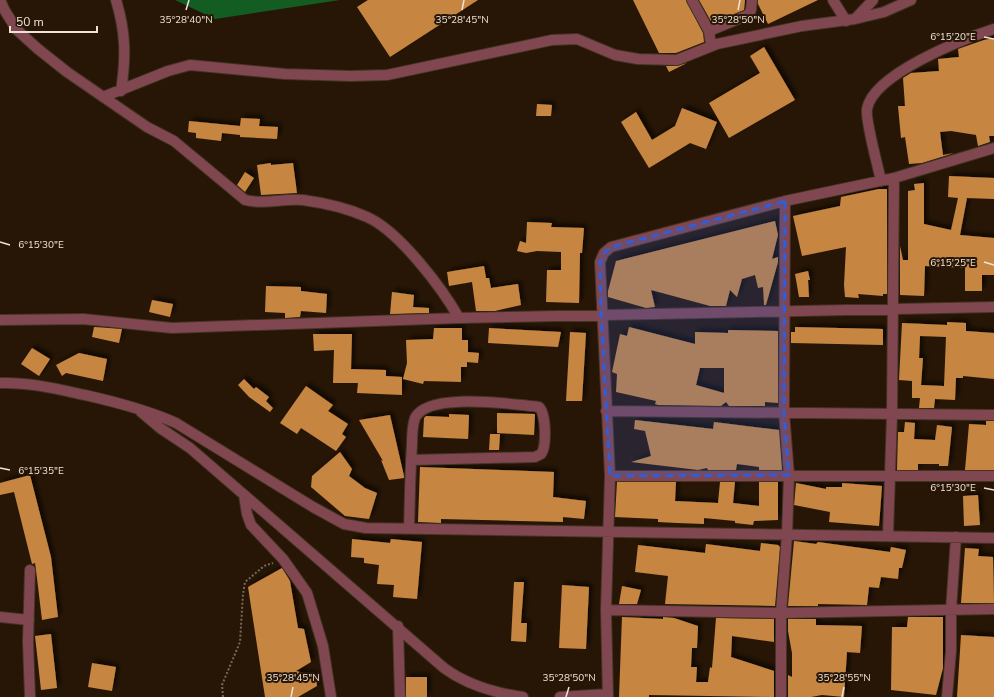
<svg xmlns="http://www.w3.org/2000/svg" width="994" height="697" font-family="'Nunito Sans',sans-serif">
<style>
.forest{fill:#135d22}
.building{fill:#c68642;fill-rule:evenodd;filter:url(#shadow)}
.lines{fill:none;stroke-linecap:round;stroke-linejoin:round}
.minor-casing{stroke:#433323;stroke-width:12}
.path{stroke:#776859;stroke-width:2;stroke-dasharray:2 2;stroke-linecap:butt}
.minor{stroke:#814751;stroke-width:10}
.marked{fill:#325dd8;fill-opacity:0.2;stroke:#325dd8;stroke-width:3;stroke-dasharray:8 5;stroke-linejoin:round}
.ticks{fill:none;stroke:#efe3d8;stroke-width:1.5}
.ticks-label{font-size:10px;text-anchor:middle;fill:#efe3d8;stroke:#271605;stroke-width:4;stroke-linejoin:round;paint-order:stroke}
</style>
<defs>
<filter id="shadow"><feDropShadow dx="3.5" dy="-3.5" stdDeviation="2" flood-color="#0009"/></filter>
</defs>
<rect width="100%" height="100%" fill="#271605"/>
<!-- forest -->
<path class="forest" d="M175 0H340L215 19Z"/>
<!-- building -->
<path class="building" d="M368 0H478L390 57 357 7Z
M633 0H686L703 33 704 42 676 53H659Z
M699 0H745L744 10 712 23Z
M758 0H818L768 24 758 4Z
M994 38V136H989L990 142 978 146 976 135 951 131 940 132 943 155 954 153 922 163 909 164 905 137 901 138 898 106H905L903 78 911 73 939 71 938 59 959 57 958 49 984 40Z
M764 47 795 100 729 138 709 103 760 73 750 56Z
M687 63 669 72 666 66H677Z
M537 104 552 105 551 116H536Z
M682 108 717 122 706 149 690 143 649 168 621 122 636 112 652 140 675 126Z
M241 118 260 119 259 126 278 127 277 139 240 137V135L222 133 221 141 196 138V133L188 132 189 121 240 126Z
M271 163V165L293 163 297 193 261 195 257 165Z
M245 172 254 178 245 192 237 185Z
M949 176 994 178V199L967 198 960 235 994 238V275H982V291H965V268L925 266 924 296 900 295V246L903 260H908V191L915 190 914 184 924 183V224L951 230 958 198 948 197Z
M879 189H887V294H883V296L858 294 859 298 845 297 844 285 846 247 802 256 793 216 840 206 841 197Z
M775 221 778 235 772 259 778 257V262L766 305H764L763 287 758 288 755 275 742 279 737 297 730 290 726 306H710L651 290 655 307 646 308 608 297V291L616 261Z
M527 222 552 223 551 227 584 228 582 253H580L579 303 546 302 547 270H561V252L537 251 526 253 517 251 520 241 526 243Z
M484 266 486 278H489L491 288 518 284 521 305 495 311H476L472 282 449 286 447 272Z
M808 271 810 280H808L809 297H799L795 274Z
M266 286 301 287V291L327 294 326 313 301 311 300 317 285 318V313L265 312Z
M392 292 414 295 413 307 429 308V313L390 314Z
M152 300 173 304 170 317 149 312Z
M947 322 966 323V331L994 333V379L963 376V378H956L955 400 935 399 934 408H919L920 398H912V381L899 380 902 323 947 325ZM920 336 946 337 944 386 921 385 923 358H919Z
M94 327 122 329 119 343 92 337Z
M629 327 695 344V332L728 333V330L778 331V403L765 402V406H729L726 402 721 406 658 405 655 404 656 401 616 392 617 374 612 372 620 334 627 336ZM700 368H724V393L696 385Z
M795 327 883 329V345L791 343V332H795Z
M434 328H462V340H468V352L479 353 478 363 467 362V367H461V382L424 381 423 384 403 379 407 363 406 340 433 339Z
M489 328 561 332 558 347 488 343Z
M570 332 586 333 582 401H566Z
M313 334H352L351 369 386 370V376L402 377V395L357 393 358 383H333L334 350 314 351Z
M32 348 50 359 39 376 21 364Z
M79 353 107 359 103 381 66 373 62 376 56 365Z
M244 379 254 389 256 387 269 397 266 401 273 408 270 412 249 397 238 385Z
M306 386 333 405 328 411 348 424 342 434 346 437 336 451 301 428 297 434 280 423Z
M497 413 535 414 534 435 497 433Z
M449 414 469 415 468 439 423 437 424 418 426 416 449 417Z
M390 415 404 476V478L389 480 381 460 383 461 359 420Z
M635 420 713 429 714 422 779 430 782 470H759V467L737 464 736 470H708L707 468 698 470 631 462 651 456 645 431 634 429Z
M986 421H994V470H965L969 424 986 425Z
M905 422 915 423 914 439 935 440 937 425 952 427 948 466H939V464H918V470H897L898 432H904Z
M490 434H500L499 450H489Z
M340 452 352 469 349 476 365 488 377 493 369 519 345 516 311 487 312 476Z
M420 467 554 472 553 497 586 501 584 519 563 517V522L441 519V523L418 522Z
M30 475 51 557 58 617 42 620 36 570 35 563 32 564 14 492 0 495V483Z
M617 482H676L675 501 718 503 720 482H735L733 503 759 506V482H778V520L754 521 753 525 735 523V521L704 518V524L677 523 658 522V519L615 517Z
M796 483 826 489V487H842V483L882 486 879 526 829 522 830 512 794 505Z
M978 495 980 525 964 526 963 496Z
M352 539 390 543 391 539 422 542 417 599 393 597 394 585 377 584 379 565 364 563V558L351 557Z
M794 541 816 544 818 542 890 552 891 547 906 550 902 568H899L898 579 881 577 879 588 869 587 867 605 818 604V606H788Z
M761 543 778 545 780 547 775 606 665 604 668 576 635 572 638 545 705 553 706 544 760 551Z
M965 548 979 549 978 556 993 557 994 603H961Z
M282 568 290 581 298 628 304 629 311 662 296 671 316 676 317 686 298 697H265L248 587Z
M514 582H524L521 623H527L526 642 511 641Z
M562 585 589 587 586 649 559 648Z
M622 586 641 590 637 604H619Z
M622 617 663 619V617L674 618 698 626 697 648H692L691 667H697L696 682H708L710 667 712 668 716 618 774 619V642L732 636 731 657 774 671V697L649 695V697H619Z
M908 617H943V668L936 695 891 690 892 627H907Z
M788 619H816V625L862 626 860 653 847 652 844 697 822 695 811 697H788V675L792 677V653L788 631Z
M51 634 57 688 41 690 35 636Z
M961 635 994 637V697H957Z
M92 663 116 667 112 691 88 687Z
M406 677H427V697H406Z"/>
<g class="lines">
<defs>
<path id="minor" d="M0 0 5 11 17 30 38 49 67 72 147 127 174 141 245 200C264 205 284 198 303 200 325 203 347 208 367 217 399 231 442 288 459 318
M116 0C126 33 126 57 121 91
M692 0 709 31 711 46
M833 0 846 21
M855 19 873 0
M709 31 748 15 751 10 752 0
M103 97 168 71 190 65 285 74 351 76 387 75 552 40 577 39 615 55 638 59 677 60 717 44 802 26 855 19 884 12 911 0
M881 181C878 166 865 120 867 109 873 74 963 39 994 29
M0 320 83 319 172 328 459 318 994 307
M0 383C29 382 57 389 85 395 116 402 147 410 176 423L313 507 344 524 366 528 994 538
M606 411 994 415
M141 412 160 428 190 448 444 668C467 685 495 693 523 697
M610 476H994
M244 495 247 514 251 525 283 559 307 593 323 646 331 697
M409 528C410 500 410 473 412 445 412 437 412 426 415 418 427 392 508 404 532 406 533 406 538 407 539 407 546 413 547 447 541 454 539 455 537 456 535 457L411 460
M888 535 892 414 894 178
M30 570 28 642 30 697
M606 610 781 613 994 609
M0 617 29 620
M398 626 400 697
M560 697 608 694
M608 697 606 610 610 476 600 262 604 253 611 247 785 201 894 178 994 148
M781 697V613L787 535 789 475 784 412 785 201
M947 697 951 651V610L956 537"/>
</defs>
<!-- minor casing -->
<use href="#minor" class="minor-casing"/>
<!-- path -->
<path class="path" d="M223 697 222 685 240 642 243 594 245 582 264 566 273 563"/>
<!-- minor -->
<use href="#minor" class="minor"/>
</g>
<!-- marked area -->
<path class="marked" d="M785 201 784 412 789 475 610 476 601 316 600 262 604 253 611 247Z"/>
<!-- ticks -->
<path class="ticks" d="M186 10 189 0M462 10 464 0M738 10 740 0M984 37 994 39M0 242 10 245M984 262 994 265M0 468 10 470M984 488 994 490M291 697 293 687M566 697 569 687M842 697 844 687"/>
<g class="ticks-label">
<text x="186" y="23">35°28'40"N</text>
<text x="462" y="23">35°28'45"N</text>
<text x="738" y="23">35°28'50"N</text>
<text x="953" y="40">6°15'20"E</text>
<text x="41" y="248">6°15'30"E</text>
<text x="953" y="266">6°15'25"E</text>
<text x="41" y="474">6°15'35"E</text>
<text x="953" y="491">6°15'30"E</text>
<text x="293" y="681">35°28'45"N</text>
<text x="569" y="681">35°28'50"N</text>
<text x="844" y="681">35°28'55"N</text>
</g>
<!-- scale -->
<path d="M10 26v6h87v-6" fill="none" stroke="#efe3d8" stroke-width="2"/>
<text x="16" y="26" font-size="12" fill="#efe3d8" stroke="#271605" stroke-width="3" paint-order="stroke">50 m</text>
</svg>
